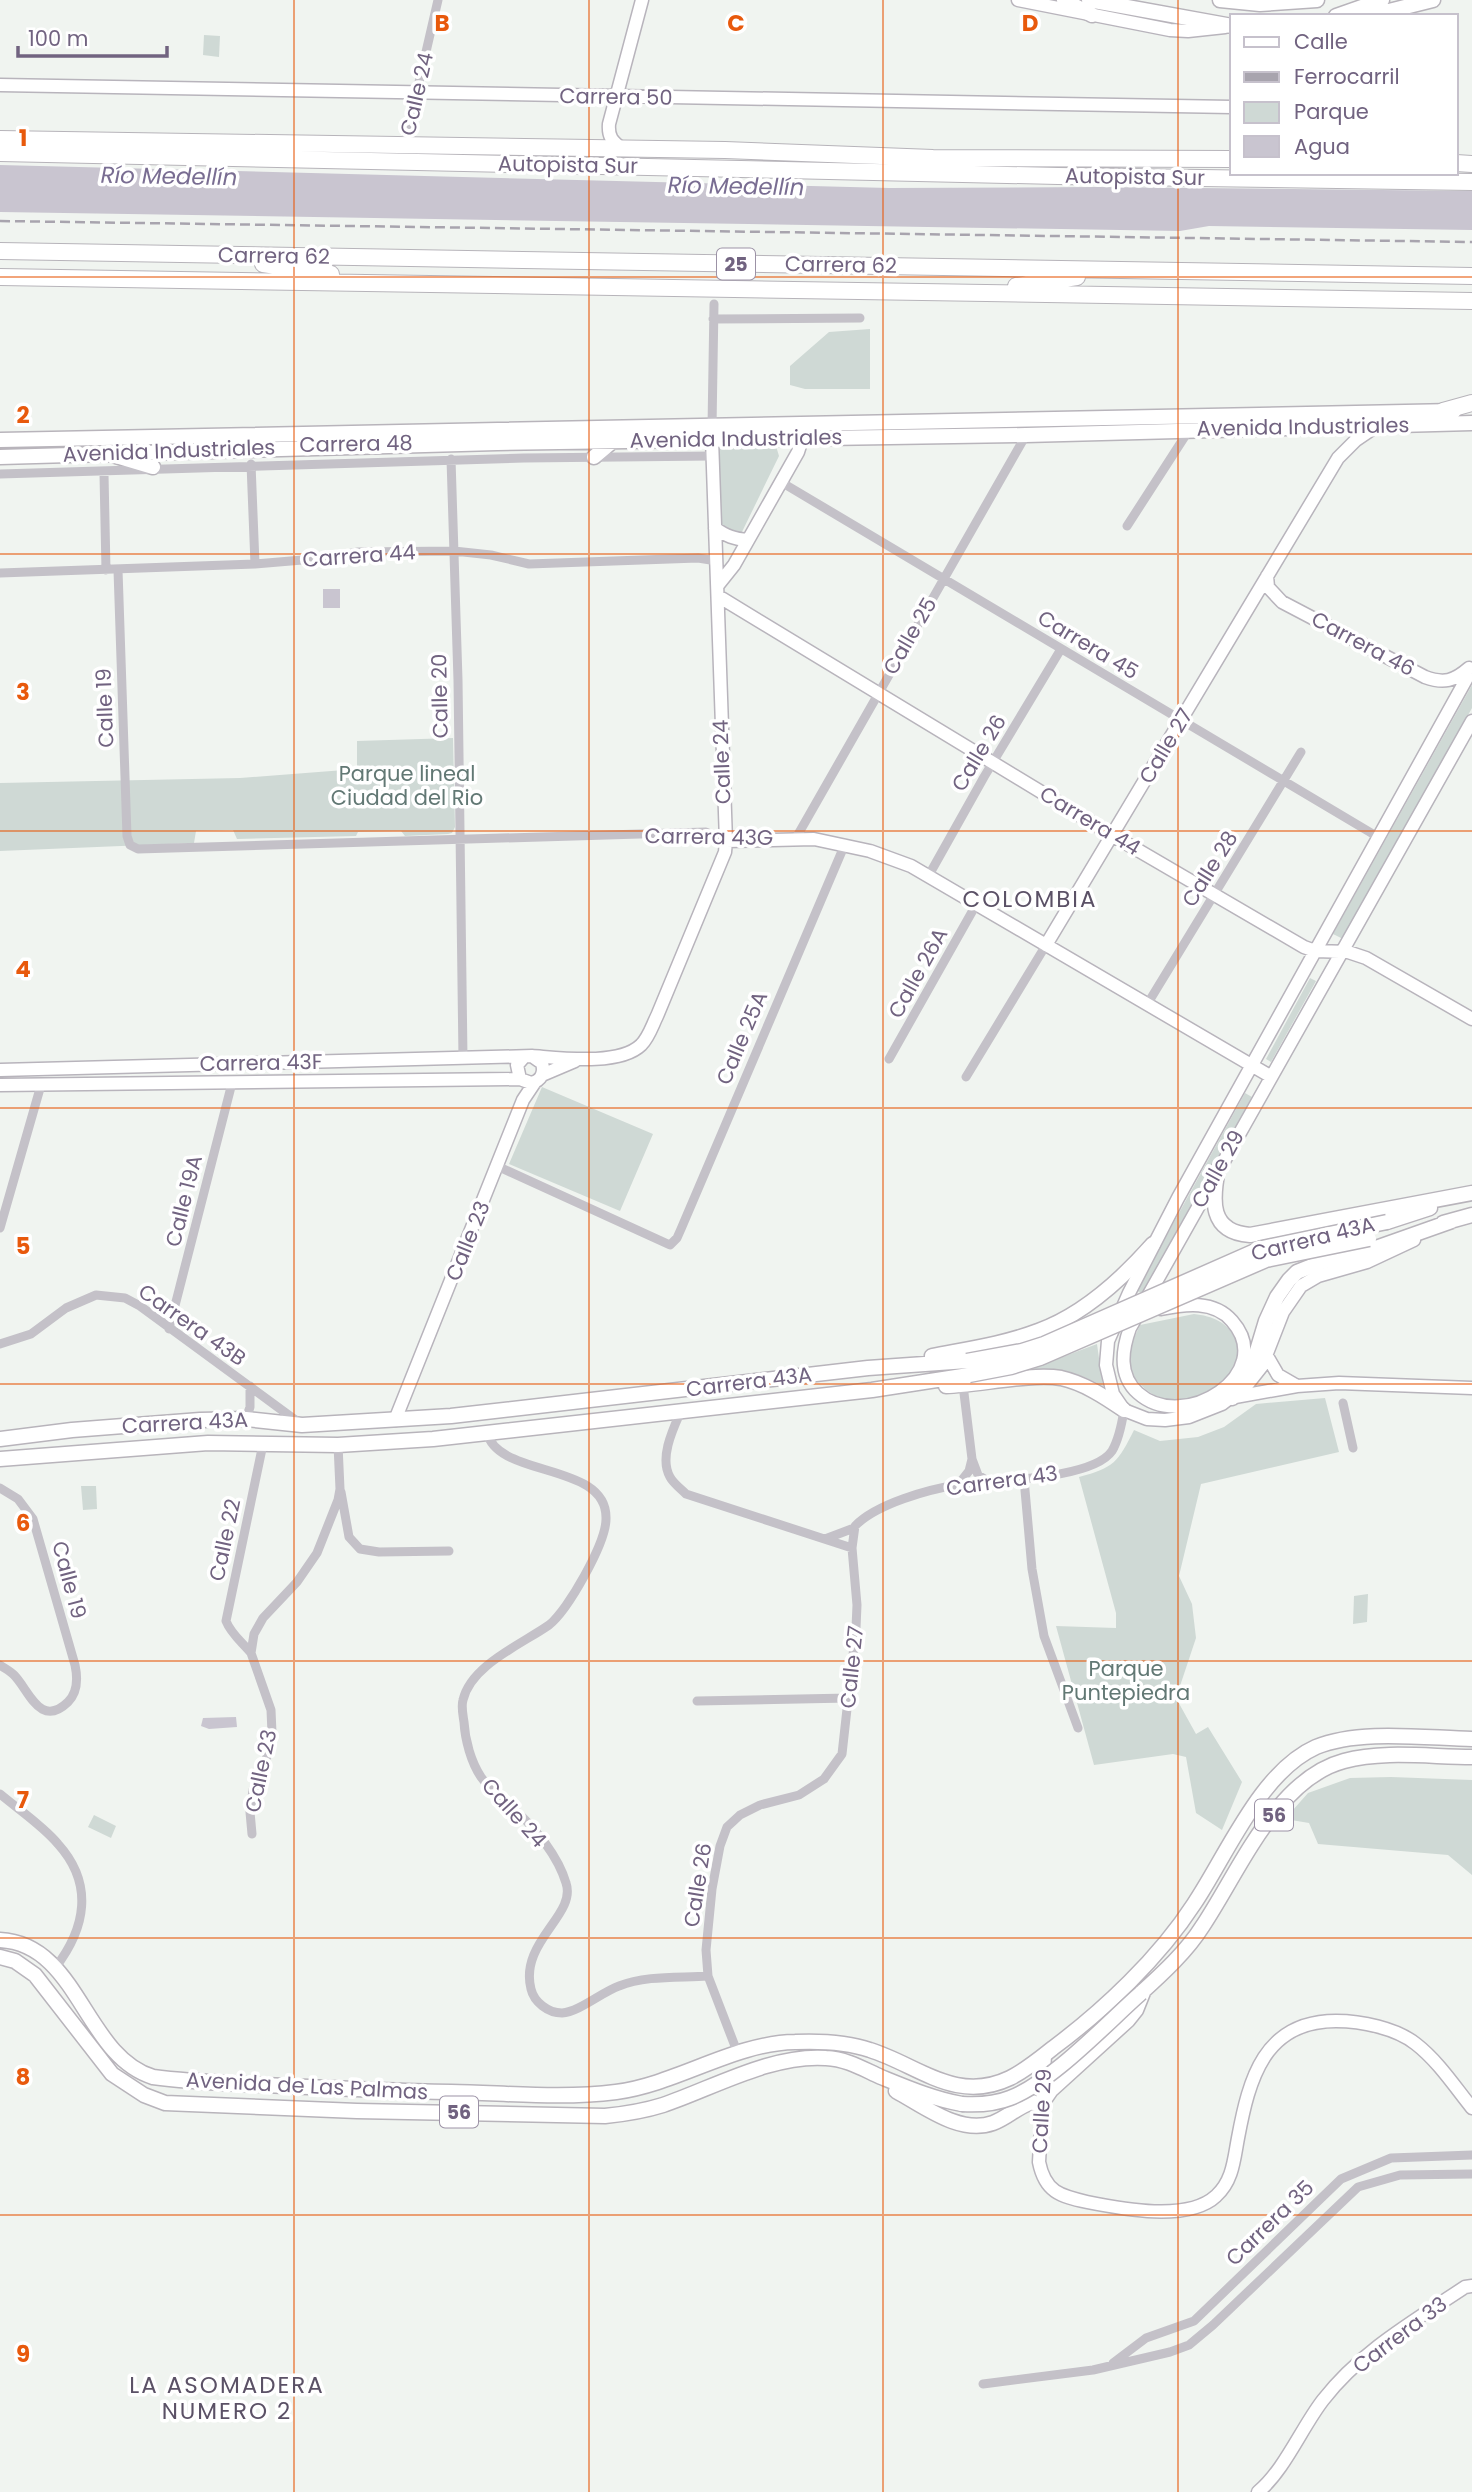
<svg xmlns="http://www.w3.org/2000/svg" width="1472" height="2492" font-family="Poppins,sans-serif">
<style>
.green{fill:#cfd9d5}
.water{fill:#c9c5d0}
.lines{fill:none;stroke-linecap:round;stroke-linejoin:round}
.secondary-casing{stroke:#b8b4bc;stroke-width:15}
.primary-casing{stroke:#b8b4bb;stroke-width:17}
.highway-casing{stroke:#b7b4ba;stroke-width:18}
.street{stroke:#c4c1c8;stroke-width:9}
.secondary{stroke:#fff;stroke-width:12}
.primary{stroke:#fff;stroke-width:14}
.highway{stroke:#fff;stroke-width:16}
.rail{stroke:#a8a4ae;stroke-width:2.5;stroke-dasharray:10 5;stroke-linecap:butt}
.primary-bridge-casing{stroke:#b8b4bb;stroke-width:17;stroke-linecap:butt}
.primary-bridge{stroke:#fff;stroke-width:14}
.grid{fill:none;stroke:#e8590c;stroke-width:2;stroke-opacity:0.55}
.labels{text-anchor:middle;stroke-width:7;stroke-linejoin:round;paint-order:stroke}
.shield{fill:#fff;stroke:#9c92a6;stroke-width:2}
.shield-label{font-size:19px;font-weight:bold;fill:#716380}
.street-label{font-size:21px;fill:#716380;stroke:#fff}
.park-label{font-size:21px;fill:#627874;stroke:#fff}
.water-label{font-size:23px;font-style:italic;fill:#796d92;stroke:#fff}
.neighbourhood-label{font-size:23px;letter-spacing:2px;fill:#5b5166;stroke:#fff}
.grid-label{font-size:23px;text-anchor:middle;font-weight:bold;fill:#e8590c;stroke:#fff;stroke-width:7;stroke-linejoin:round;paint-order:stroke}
</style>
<rect width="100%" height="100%" fill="#f0f4f0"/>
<!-- green -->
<path class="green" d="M204 35 220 36 219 57 203 55Z
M870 329V389H805L790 385V366L829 332Z
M770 442 776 446 779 456 740 536 718 524 715 444Z
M1472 685V708L1343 939 1333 934Z
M453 738 455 827 452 833 448 834 405 836 401 831 358 832 356 836 237 839 233 830 196 831 194 843 0 851V783L240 778 357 769V741Z
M1310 978 1316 981 1271 1062 1266 1059Z
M542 1087 653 1134 620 1211 509 1164Z
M1245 1093 1252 1097 1144 1293 1136 1291Z
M1194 1314C1212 1316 1229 1322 1236 1341 1250 1378 1195 1410 1163 1399 1154 1396 1147 1391 1140 1384 1134 1378 1130 1370 1129 1361 1129 1348 1135 1336 1140 1325Z
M1097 1344 1103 1386C1071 1369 1056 1369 1020 1373Z
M1325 1398 1339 1452 1201 1484 1179 1576 1192 1604 1196 1638 1176 1698 1196 1734 1208 1727 1242 1782 1222 1830 1196 1813 1186 1757 1173 1754 1094 1765 1056 1626 1116 1628V1613L1079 1477C1114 1468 1118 1462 1134 1430L1160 1441 1198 1437 1224 1427 1256 1404Z
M81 1486H96L97 1509 83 1510Z
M1368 1594 1367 1622 1353 1624 1354 1596Z
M1391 1777 1472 1780V1875L1448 1855 1318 1844 1309 1823 1285 1819 1308 1793 1350 1778Z
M94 1815 116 1826 111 1838 88 1827Z"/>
<!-- water -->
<path class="water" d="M0 165 889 188 1098 187 1472 191V230L1209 226 1180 231 0 212Z
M323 589H340V608H323Z
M236 1717 237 1727 209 1729 201 1726 203 1718Z"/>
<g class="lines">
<defs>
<path id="secondary" d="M1018 0 1170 30 1188 31 1225 27
M0 85 1232 107
M622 149C612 141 608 137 609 124L642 0
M715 528C726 536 734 539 748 540
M1267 576 1268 587 1282 602 1425 677C1444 684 1454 681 1469 668
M718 585 734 565 798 452 805 430
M718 596 1112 835 1304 947 1315 951 1348 952 1366 958 1472 1019
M726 841 814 839 870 851 911 866 1270 1076
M1046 945 1338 458 1356 440 1378 425
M532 1056C560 1058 619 1066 641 1045 649 1037 652 1026 657 1016L725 852 726 841 712 439
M0 1070 532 1056 542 1063C545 1073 541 1081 531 1083L520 1079 517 1065 523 1058
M542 1075 575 1061
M0 1085 520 1079
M1414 1240 1367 1262 1318 1276 1301 1286 1283 1312 1262 1366 1247 1385 1222 1404 1189 1417 1165 1420 1147 1419 1124 1410 1113 1394 1106 1365 1108 1341 1129 1293 1178 1198 1472 669
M1161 1309C1185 1304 1214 1300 1232 1321 1278 1373 1184 1434 1138 1393 1118 1375 1122 1350 1130 1328L1472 721
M1267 1356 1278 1375 1297 1386
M1235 1397 1297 1386 1339 1383 1472 1388
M395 1420 523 1100 535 1082
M1045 2055 1039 2162C1045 2192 1060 2196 1087 2202 1122 2209 1188 2222 1216 2196 1233 2181 1234 2159 1238 2138 1249 2079 1264 2021 1336 2021 1361 2021 1396 2028 1416 2044 1438 2061 1455 2087 1472 2108
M1258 2492C1284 2471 1302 2427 1323 2400 1361 2351 1414 2321 1465 2287L1472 2286"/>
<path id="primary" d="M1064 0 1092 15
M1089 0 1232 26
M1220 0 1260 4 1317 0
M1336 16 1382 0
M1369 16 1433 0
M0 440 1454 411
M116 456 153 467
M0 457 497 443 1026 435 1472 423
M594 457 613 441
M1218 1169C1212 1200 1209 1232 1250 1235L1472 1193
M1387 1222 1430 1208
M1443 1223 1472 1215
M932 1356C968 1349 1004 1344 1038 1331 1083 1315 1122 1279 1153 1244
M946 1386C979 1385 1031 1373 1061 1378 1084 1383 1105 1397 1124 1410
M1232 1398 1253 1364 1266 1321 1277 1297 1289 1280 1297 1272 1322 1262 1370 1250 1452 1221
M0 1439 72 1430 200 1420 246 1419 302 1425 451 1416 868 1368 967 1361
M0 1459 208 1443 338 1445 433 1439 872 1390 969 1375
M0 1940C79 1944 84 2056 153 2077 190 2082 227 2083 265 2085 327 2088 389 2091 451 2092 506 2093 562 2099 616 2092 677 2084 734 2043 795 2042 820 2041 847 2042 870 2050 918 2065 956 2104 1010 2078 1026 2070 1039 2059 1053 2048 1104 2010 1159 1958 1194 1904 1227 1855 1260 1772 1316 1747 1359 1729 1425 1738 1472 1739
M0 1957 15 1961 35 1975 112 2074 144 2095 165 2103 357 2111 605 2116C625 2114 644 2111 663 2105 713 2088 772 2054 826 2058 847 2059 863 2069 881 2077 908 2088 934 2099 962 2104
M1141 1993C1162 1974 1187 1951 1202 1927 1239 1872 1276 1779 1344 1761 1384 1750 1431 1757 1472 1757
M896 2091C924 2106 960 2135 993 2123 1007 2118 1017 2107 1032 2102L1041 2106
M1042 2103 1051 2090 1128 2020 1136 2010 1144 1990"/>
<path id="highway" d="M0 139 725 150 933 158 1232 159
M0 153 1058 176 1472 182
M1456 163 1472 164
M0 251 1472 276
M263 264 331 274
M0 277 1472 301
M1016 286 1077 277
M1443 411 1472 403"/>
</defs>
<!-- secondary casing -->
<use href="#secondary" class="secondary-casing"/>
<!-- primary casing -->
<use href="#primary" class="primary-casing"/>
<!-- highway casing -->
<use href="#highway" class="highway-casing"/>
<!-- street -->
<path class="street" d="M404 147 438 0
M713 319 860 318
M712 427 714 304
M451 459 458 680 463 1058
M251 464 255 564
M0 474 524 458 713 456
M104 474 106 570
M781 482 1378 837
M1127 526 1189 430
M118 570 127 836 130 845 138 849 706 832 726 841
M0 573 255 564 326 558 358 552 454 551 491 555 529 564 698 558 717 561
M796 838 1026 435
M929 875 984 777 1061 649
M1148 1003 1301 752
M889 1059 977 903
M966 1077 1046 945
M497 1166 670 1245 677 1238 681 1229 845 844
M0 1228 41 1085
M169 1329 232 1083
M0 1344 31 1334 66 1308 96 1295 125 1298 140 1306 298 1422
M963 1385 972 1459 978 1475 988 1481
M1343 1403 1353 1448
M681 1411C673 1429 659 1458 670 1477 673 1483 681 1489 686 1494L852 1548
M246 1419 250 1407V1386
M487 1432C497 1479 608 1461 606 1519 606 1543 568 1610 549 1625 522 1644 471 1665 463 1700 461 1707 463 1715 464 1722 465 1740 471 1762 481 1777 490 1790 504 1799 515 1810 536 1829 558 1856 566 1883 577 1915 519 1942 531 1989 534 2002 548 2013 562 2013 579 2012 602 1992 619 1986 646 1975 680 1978 708 1976
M1024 1479 1032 1569 1044 1636 1078 1728
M958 1485 969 1471 972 1459
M0 1488 18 1499 33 1519 75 1665C78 1679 78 1692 68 1702 40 1729 29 1690 14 1675 10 1671 4 1668 0 1665
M341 1492 349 1537 360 1549 379 1552 449 1551
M825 1539 854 1528
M251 1653C242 1642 231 1634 226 1621L263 1444
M697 1701 849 1698
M0 1794C19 1810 42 1825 58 1844 94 1884 86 1928 55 1968
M252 1834 250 1812 253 1790 268 1754 272 1733 271 1710 251 1653 254 1634 263 1618 297 1582 317 1553 338 1500 340 1489 338 1445
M738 2054 708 1976 706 1950 712 1889 720 1846 727 1827 740 1815 760 1805 799 1795 824 1779 842 1754 856 1628 857 1605 852 1548 855 1526C876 1504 929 1489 958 1485 992 1480 1092 1480 1112 1451 1119 1439 1122 1423 1124 1410
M1113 2363 1146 2338 1194 2321 1341 2179 1391 2158 1472 2155
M983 2384 1093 2370 1170 2352 1189 2345 1213 2325 1358 2187 1400 2175 1472 2174"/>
<!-- secondary -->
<use href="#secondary" class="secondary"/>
<!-- primary -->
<use href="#primary" class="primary"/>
<!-- highway -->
<use href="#highway" class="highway"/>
<!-- rail -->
<path class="rail" d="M0 221 1472 242"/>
<defs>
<path id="primary-bridge" d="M967 1361 1022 1351 1044 1344 1262 1248 1387 1222
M969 1375 1011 1367 1040 1358 1266 1260 1369 1239
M962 2104C979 2105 995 2104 1010 2098 1052 2082 1106 2024 1141 1993"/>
</defs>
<!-- primary-bridge casing -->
<use href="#primary-bridge" class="primary-bridge-casing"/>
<!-- primary-bridge -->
<use href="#primary-bridge" class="primary-bridge"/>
</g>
<!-- grid -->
<path class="grid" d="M294 0V2492M589 0V2492M883 0V2492M1178 0V2492M0 277H1472M0 554H1472M0 831H1472M0 1108H1472M0 1384H1472M0 1661H1472M0 1938H1472M0 2215H1472"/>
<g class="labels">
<!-- shield labels -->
<g class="shield">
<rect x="717" y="248.5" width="38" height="31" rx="5"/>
<rect x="1255" y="1799.5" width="38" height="31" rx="5"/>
<rect x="440" y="2096.5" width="38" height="31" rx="5"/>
</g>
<g class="shield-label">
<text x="736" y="271">25</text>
<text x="1274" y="1822">56</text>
<text x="459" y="2119">56</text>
</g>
<!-- street labels -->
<g class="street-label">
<text transform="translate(417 94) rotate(-77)" y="7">Calle 24</text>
<text transform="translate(616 97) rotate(1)" y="7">Carrera 50</text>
<text transform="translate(568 165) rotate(1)" y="7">Autopista Sur</text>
<text transform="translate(1135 177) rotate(1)" y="7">Autopista Sur</text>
<text transform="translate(274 256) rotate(1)" y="7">Carrera 62</text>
<text transform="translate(841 265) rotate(1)" y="7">Carrera 62</text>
<text transform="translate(1303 427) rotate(-1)" y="7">Avenida Industriales</text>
<text transform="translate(736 439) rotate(-1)" y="7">Avenida Industriales</text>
<text transform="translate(356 444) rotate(-1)" y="7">Carrera 48</text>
<text transform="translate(169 451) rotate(-2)" y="7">Avenida Industriales</text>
<text transform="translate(359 556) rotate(-4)" y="7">Carrera 44</text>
<text transform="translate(910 636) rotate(-60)" y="7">Calle 25</text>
<text transform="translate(1363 644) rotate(28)" y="7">Carrera 46</text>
<text transform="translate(1088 645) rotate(31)" y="7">Carrera 45</text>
<text transform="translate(440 696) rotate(-91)" y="7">Calle 20</text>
<text transform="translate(105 708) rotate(-92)" y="7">Calle 19</text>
<text transform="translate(1166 746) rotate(-59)" y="7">Calle 27</text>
<text transform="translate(979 753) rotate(-59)" y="7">Calle 26</text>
<text transform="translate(722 762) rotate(-92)" y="7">Calle 24</text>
<text transform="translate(1090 821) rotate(31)" y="7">Carrera 44</text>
<text transform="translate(709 837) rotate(1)" y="7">Carrera 43G</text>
<text transform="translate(1210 869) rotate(-58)" y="7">Calle 28</text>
<text transform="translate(918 973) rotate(-61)" y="7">Calle 26A</text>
<text transform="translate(742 1038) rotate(-67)" y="7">Calle 25A</text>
<text transform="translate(261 1063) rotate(-1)" y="7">Carrera 43F</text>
<text transform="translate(1218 1169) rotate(-61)" y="7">Calle 29</text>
<text transform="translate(184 1201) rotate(-76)" y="7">Calle 19A</text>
<text transform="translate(1313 1239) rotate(-14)" y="7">Carrera 43A</text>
<text transform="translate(468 1241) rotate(-68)" y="7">Calle 23</text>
<text transform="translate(192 1325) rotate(35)" y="7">Carrera 43B</text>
<text transform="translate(749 1382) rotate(-7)" y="7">Carrera 43A</text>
<text transform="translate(185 1423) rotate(-3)" y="7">Carrera 43A</text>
<text transform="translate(1002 1481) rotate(-8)" y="7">Carrera 43</text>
<text transform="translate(225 1540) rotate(-78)" y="7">Calle 22</text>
<text transform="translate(69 1580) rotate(75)" y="7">Calle 19</text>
<text transform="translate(852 1667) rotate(-84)" y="7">Calle 27</text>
<text transform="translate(261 1771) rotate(-78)" y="7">Calle 23</text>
<text transform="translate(514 1813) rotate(48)" y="7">Calle 24</text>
<text transform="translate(698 1885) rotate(-81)" y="7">Calle 26</text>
<text transform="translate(307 2086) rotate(3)" y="7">Avenida de Las Palmas</text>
<text transform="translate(1042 2111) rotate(-87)" y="7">Calle 29</text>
<text transform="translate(1270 2223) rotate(-44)" y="7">Carrera 35</text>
<text transform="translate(1400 2335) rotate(-37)" y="7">Carrera 33</text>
</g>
<!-- park labels -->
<g class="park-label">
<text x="407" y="781">Parque lineal<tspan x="407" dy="24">Ciudad del Rio</tspan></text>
<text x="1126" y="1676">Parque<tspan x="1126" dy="24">Puntepiedra</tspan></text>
</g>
<!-- water labels -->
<g class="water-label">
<text transform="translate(169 176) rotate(1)" y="8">Río Medellín</text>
<text transform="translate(736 186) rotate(1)" y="8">Río Medellín</text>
</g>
<!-- neighbourhood labels -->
<g class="neighbourhood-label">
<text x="1030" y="907">COLOMBIA</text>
<text x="227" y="2393">LA ASOMADERA<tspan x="227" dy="26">NUMERO 2</tspan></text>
</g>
</g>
<g class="grid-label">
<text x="442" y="31">B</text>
<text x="736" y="31">C</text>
<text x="1030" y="31">D</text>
<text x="23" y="146">1</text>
<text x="23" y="423">2</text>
<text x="23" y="700">3</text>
<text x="23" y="977">4</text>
<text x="23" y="1254">5</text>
<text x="23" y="1531">6</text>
<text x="23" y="1808">7</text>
<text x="23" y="2085">8</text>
<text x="23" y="2362">9</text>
</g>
<!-- legend -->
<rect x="1230" y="14" width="228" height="161" fill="#ffffff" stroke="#c6c1cc" stroke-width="2"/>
<rect x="1244" y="37" width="35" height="10" fill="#ffffff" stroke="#c6c1cc" stroke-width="2"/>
<text x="1294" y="49" font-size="21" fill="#716380">Calle</text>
<rect x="1244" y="72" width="35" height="10" fill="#a8a4ae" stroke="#c6c1cc" stroke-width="2"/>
<text x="1294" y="84" font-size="21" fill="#716380">Ferrocarril</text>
<rect x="1244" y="102" width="35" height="21" fill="#cfd9d5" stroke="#c6c1cc" stroke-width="2"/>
<text x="1294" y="119" font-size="21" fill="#716380">Parque</text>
<rect x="1244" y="136" width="35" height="21" fill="#c9c5d0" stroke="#c6c1cc" stroke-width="2"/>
<text x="1294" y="154" font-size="21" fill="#716380">Agua</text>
<!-- scale -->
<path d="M18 46v10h149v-10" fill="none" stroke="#716380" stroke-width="3.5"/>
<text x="28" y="46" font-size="21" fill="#716380" stroke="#ffffff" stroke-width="5" paint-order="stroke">100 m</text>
</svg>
